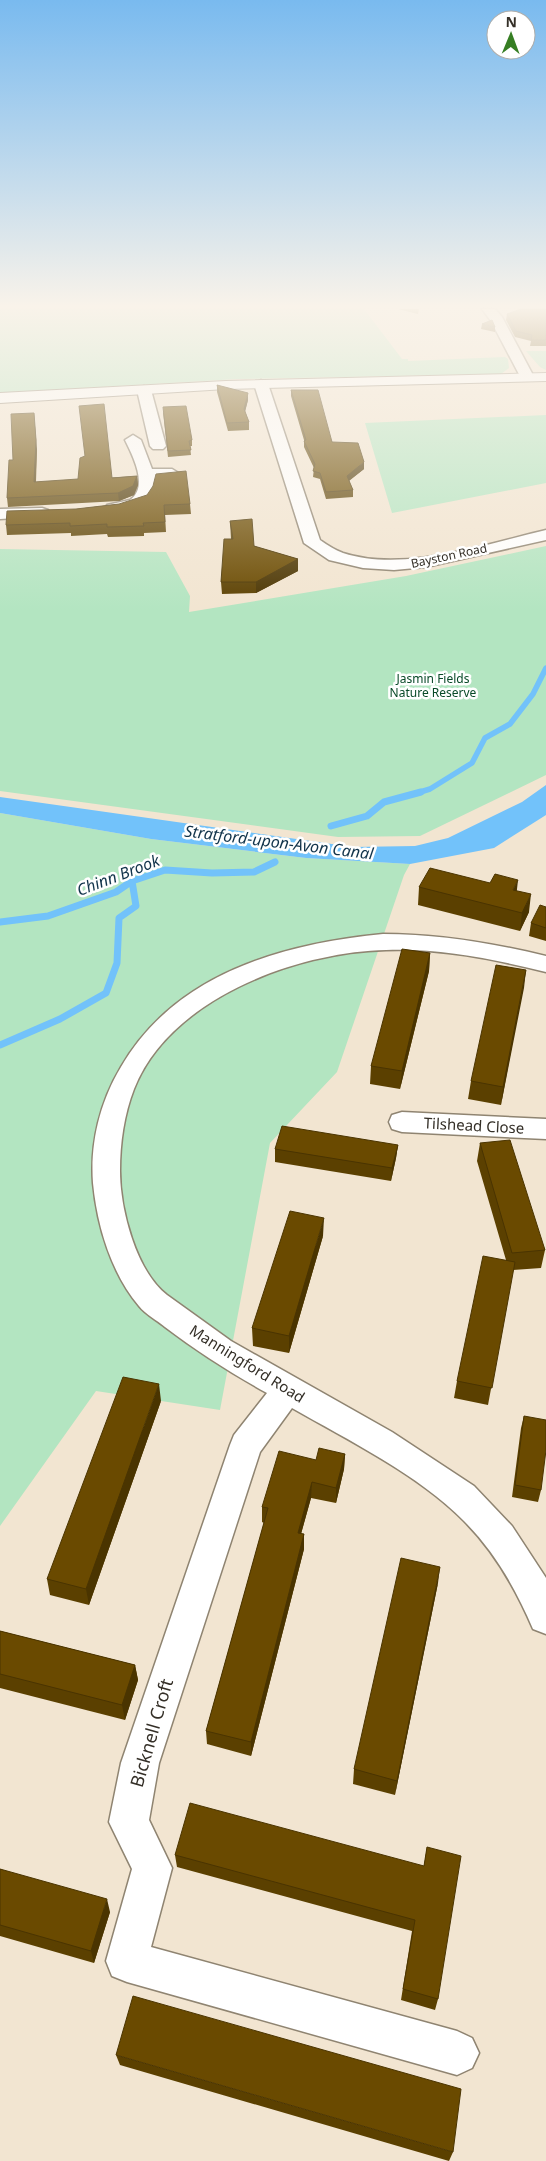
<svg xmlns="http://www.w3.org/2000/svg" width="546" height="2161" font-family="'Noto Sans',sans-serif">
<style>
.green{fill:#b3e5c1}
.water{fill:#72c2fa}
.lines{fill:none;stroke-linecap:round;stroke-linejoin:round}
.stream-far1{stroke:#72c2fa;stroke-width:5.5}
.stream{stroke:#72c2fa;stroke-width:7}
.street-casing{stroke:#8f8471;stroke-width:3}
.secondary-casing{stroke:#8f8471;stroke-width:2}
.street{fill:#fff;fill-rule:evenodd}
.secondary{fill:#fff;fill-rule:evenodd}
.wall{fill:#5b4000}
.shaded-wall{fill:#4a3400}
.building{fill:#6a4a00;stroke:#4a3400}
.labels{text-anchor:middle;stroke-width:5;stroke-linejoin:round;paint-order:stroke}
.far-street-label{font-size:12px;fill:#342f27;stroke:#fff}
.far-park-label{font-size:12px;fill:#084927;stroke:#fff}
.street-label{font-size:15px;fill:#342f27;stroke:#fff}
.water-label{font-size:16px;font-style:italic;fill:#12344b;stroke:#fff}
.near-street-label{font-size:18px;fill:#342f27;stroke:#fff}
</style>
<rect width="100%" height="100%" fill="#f2e5d1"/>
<!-- green -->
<path class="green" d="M0 309H364L402 359H408V361L505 357 508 359 509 368 501 374 238 379 0 393Z
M526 351H546V370L540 367Z
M546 415V483L392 513 365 423Z
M546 546V775L420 836 338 837 0 791V549L166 552 190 596 189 612 406 576Z
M0 813 151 839 306 858 410 864 404 875 337 1072 270 1143 220 1410 96 1391 0 1526Z"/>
<!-- water -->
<path class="water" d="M546 785V815L494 848 410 864 306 858 151 839 0 813V797L353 847 415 846 448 838 522 802Z"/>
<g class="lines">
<!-- stream-far1 -->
<path class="stream-far1" d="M417 793 430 789 472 763 485 738 510 724 533 694 546 668"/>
<!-- stream -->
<path class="stream" d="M331 826 367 816 384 802 421 792
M0 922 48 916 116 892 132 881 165 870 212 873 254 872 275 862
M0 1045 60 1019 106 993 117 963 119 918 136 906 132 881"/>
<defs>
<path id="street" d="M482 309H495L502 317 534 377 532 380H522L491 321Z
M261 380 268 384 320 540C327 545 335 550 343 553 404 573 486 544 546 530V540L426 567 394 570 363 568 329 560 304 543 254 384Z
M144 386 151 390 166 446 163 449H153L150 446 137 390Z
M133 435 141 440 152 469H172L180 474 172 479H154C155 504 131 517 107 511L105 508 107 505 130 500C149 487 133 456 125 440Z
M42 508 48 510 50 513 48 516 0 519V509Z
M383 934C439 934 492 943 546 956V972C493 959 440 948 386 950 296 952 169 999 134 1089 124 1115 120 1143 120 1171 120 1209 136 1271 167 1295L231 1341 392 1432 474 1486 512 1526 546 1578V1634L533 1629C516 1589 495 1552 464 1521 419 1475 348 1440 292 1408L260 1452 159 1763 149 1820 172 1868 151 1947 457 2031 472 2038 479 2053 472 2068 457 2075 127 1982 112 1976 106 1961 132 1869 109 1822 121 1763 230 1445 234 1435 267 1393C231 1373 198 1352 165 1327 157 1320 146 1315 139 1306 111 1273 97 1225 93 1183 90 1143 100 1102 121 1067 175 974 281 944 383 934Z
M402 1112 546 1119V1139L402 1132 392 1129 389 1122 392 1115Z"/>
<path id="secondary" d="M546 373V381L226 389 0 403V393L226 381Z"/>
</defs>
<!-- street casing -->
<use href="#street" class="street-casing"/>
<!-- secondary casing -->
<use href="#secondary" class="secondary-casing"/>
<!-- street -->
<use href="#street" class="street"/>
<!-- secondary -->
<use href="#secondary" class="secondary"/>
</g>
<!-- wall -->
<path class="wall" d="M398 309H419L418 314Z
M546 309V346H530L531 341 515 337 506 320 507 314Z
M482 324 495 327V332L481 329Z
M217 385 248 400 245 411 249 422V430L228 431 217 392Z
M291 390 332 442 364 469 349 481 353 490V497L326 499 320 479 313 477 314 468 304 447V440L291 396Z
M163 412 192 440V446H190L191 455 168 457Z
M37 449 36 482 137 476 138 485 134 495 119 501 8 507 7 498 13 460Z
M119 504H190L191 514 165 515 166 532 144 533V536L108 537 107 534 71 536V533L7 535 6 525 76 509Z
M230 521 254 546 298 559V571L256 593 222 594 221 582 231 539Z
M419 887 517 891 529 912 520 931 418 905Z
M546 907V941L529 936 531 923Z
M430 953 429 971 400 1089 370 1084 371 1066Z
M526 970 501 1105 468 1099 471 1081Z
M480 1143 545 1250 541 1268 513 1270 488 1405 454 1398 457 1381 506 1260 477 1161Z
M398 1145 396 1158 391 1181 275 1162V1149Z
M323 1236 289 1353 253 1346 252 1328Z
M161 1401 89 1605 50 1595 47 1579Z
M524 1416 541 1490 538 1502 512 1497 521 1428Z
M345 1454 344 1469 336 1503 311 1498 301 1534H304V1549L251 1756 207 1744 206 1731 264 1523 262 1522V1507L316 1460Z
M438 1583 395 1795 353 1784 354 1769Z
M0 1631 135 1665 138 1680 125 1720 0 1688Z
M427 1847 438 1999 435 2010 401 2000 412 1931 177 1867 175 1855 424 1866Z
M0 1869 110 1912 94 1963 0 1936Z
M116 2055 453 2152 449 2161 120 2065Z"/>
<!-- shaded-wall -->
<path class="shaded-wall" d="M248 393V400L244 416V409Z
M34 413 37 449 35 490 34 482Z
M364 462V469L347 482V476Z
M137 476 138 485 134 495 119 501 118 493Z
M298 559V571L256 593V582Z
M518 880 516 898 513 890Z
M531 894 529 912 520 931 522 913Z
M430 953 429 971 400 1089 402 1071Z
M526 970 524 988 501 1105 503 1087Z
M398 1145 396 1158 391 1181 392 1168Z
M324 1218 323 1236 289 1353V1336Z
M159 1384 161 1401 89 1605 86 1589Z
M345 1454 344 1469 336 1503V1488Z
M312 1482 311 1498 297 1548 298 1533Z
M304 1534V1549L251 1756V1742Z
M440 1567 438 1583 395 1795 397 1781Z
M135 1665 138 1680 125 1720 122 1705Z
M107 1899 110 1912 94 1963 91 1951Z"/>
<!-- building -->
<path class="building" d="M521 309H546V340H531L532 335 516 331 507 314Z
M492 320 495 327 482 324Z
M217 385 248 393 244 409 249 422 227 423Z
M291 390H318L332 442 358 443 364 462 347 476 353 490 326 492 320 473 313 471 315 464 304 441 306 440Z
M104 404 112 478 137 476 133 486 118 493 7 498 9 460H13L11 414 34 413 36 440 34 482 78 479 80 458 85 456 79 406Z
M186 406 192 440 189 441 191 450 168 451 163 407Z
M186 471 190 504 164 505 165 522 143 523 144 526 107 527V524L70 526V523L6 525 7 511 76 509 119 504 147 495 153 486 156 474Z
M252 519 254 546 298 559 256 582H221L224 539H233L230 521Z
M430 868 490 883 495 874 518 880 513 890 531 894 522 913 419 887Z
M540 905 546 907V928L531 923Z
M402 949 430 953 402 1071 371 1066Z
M496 965 526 970 503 1087 471 1081Z
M282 1126 398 1145 392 1168 275 1149Z
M510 1140 545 1250 512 1253 480 1143Z
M290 1211 324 1218 289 1336 252 1328Z
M483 1256 515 1262 492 1388 457 1381Z
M123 1377 159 1384 86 1589 47 1579Z
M524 1416 546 1420V1450L541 1490 515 1485Z
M319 1448 345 1454 336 1488 312 1482 298 1533 304 1534 251 1742 206 1731 268 1508 262 1507 279 1451 316 1460Z
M401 1558 440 1567 397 1781 354 1769Z
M0 1631 135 1665 122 1705 0 1674Z
M190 1803 424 1866 427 1847 461 1856 438 1999 403 1989 415 1920 175 1855Z
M0 1869 107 1899 91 1951 0 1925Z
M133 1996 461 2089 453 2152 116 2055Z"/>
<!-- sky -->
<linearGradient id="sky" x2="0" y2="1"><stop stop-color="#79baef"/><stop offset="0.5" stop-color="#f9f3ea"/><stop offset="1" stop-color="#f9f3ea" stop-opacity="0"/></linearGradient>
<rect width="546" height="612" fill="url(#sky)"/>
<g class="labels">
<!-- far-street labels -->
<g class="far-street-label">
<text transform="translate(449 556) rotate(-12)" y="4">Bayston Road</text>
</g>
<!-- far-park labels -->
<g class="far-park-label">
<text x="433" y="683">Jasmin Fields<tspan x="433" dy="14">Nature Reserve</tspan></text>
</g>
<!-- street labels -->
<g class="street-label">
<text transform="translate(474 1126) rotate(3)" y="5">Tilshead Close</text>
<text transform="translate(247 1364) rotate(32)" y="5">Manningford Road</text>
</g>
<!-- water labels -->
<g class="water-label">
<text transform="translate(279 842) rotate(7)" y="6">Stratford-upon-Avon Canal</text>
<text transform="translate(118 875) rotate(-21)" y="6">Chinn Brook</text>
</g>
<!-- near-street labels -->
<g class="near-street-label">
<text transform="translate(152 1733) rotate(-74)" y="6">Bicknell Croft</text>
</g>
</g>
<!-- north arrow -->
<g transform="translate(511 35) rotate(1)"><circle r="24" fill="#ffffff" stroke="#aeaca9"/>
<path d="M0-4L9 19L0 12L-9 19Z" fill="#367e23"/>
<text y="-8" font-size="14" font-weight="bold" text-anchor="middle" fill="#342f27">N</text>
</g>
</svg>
